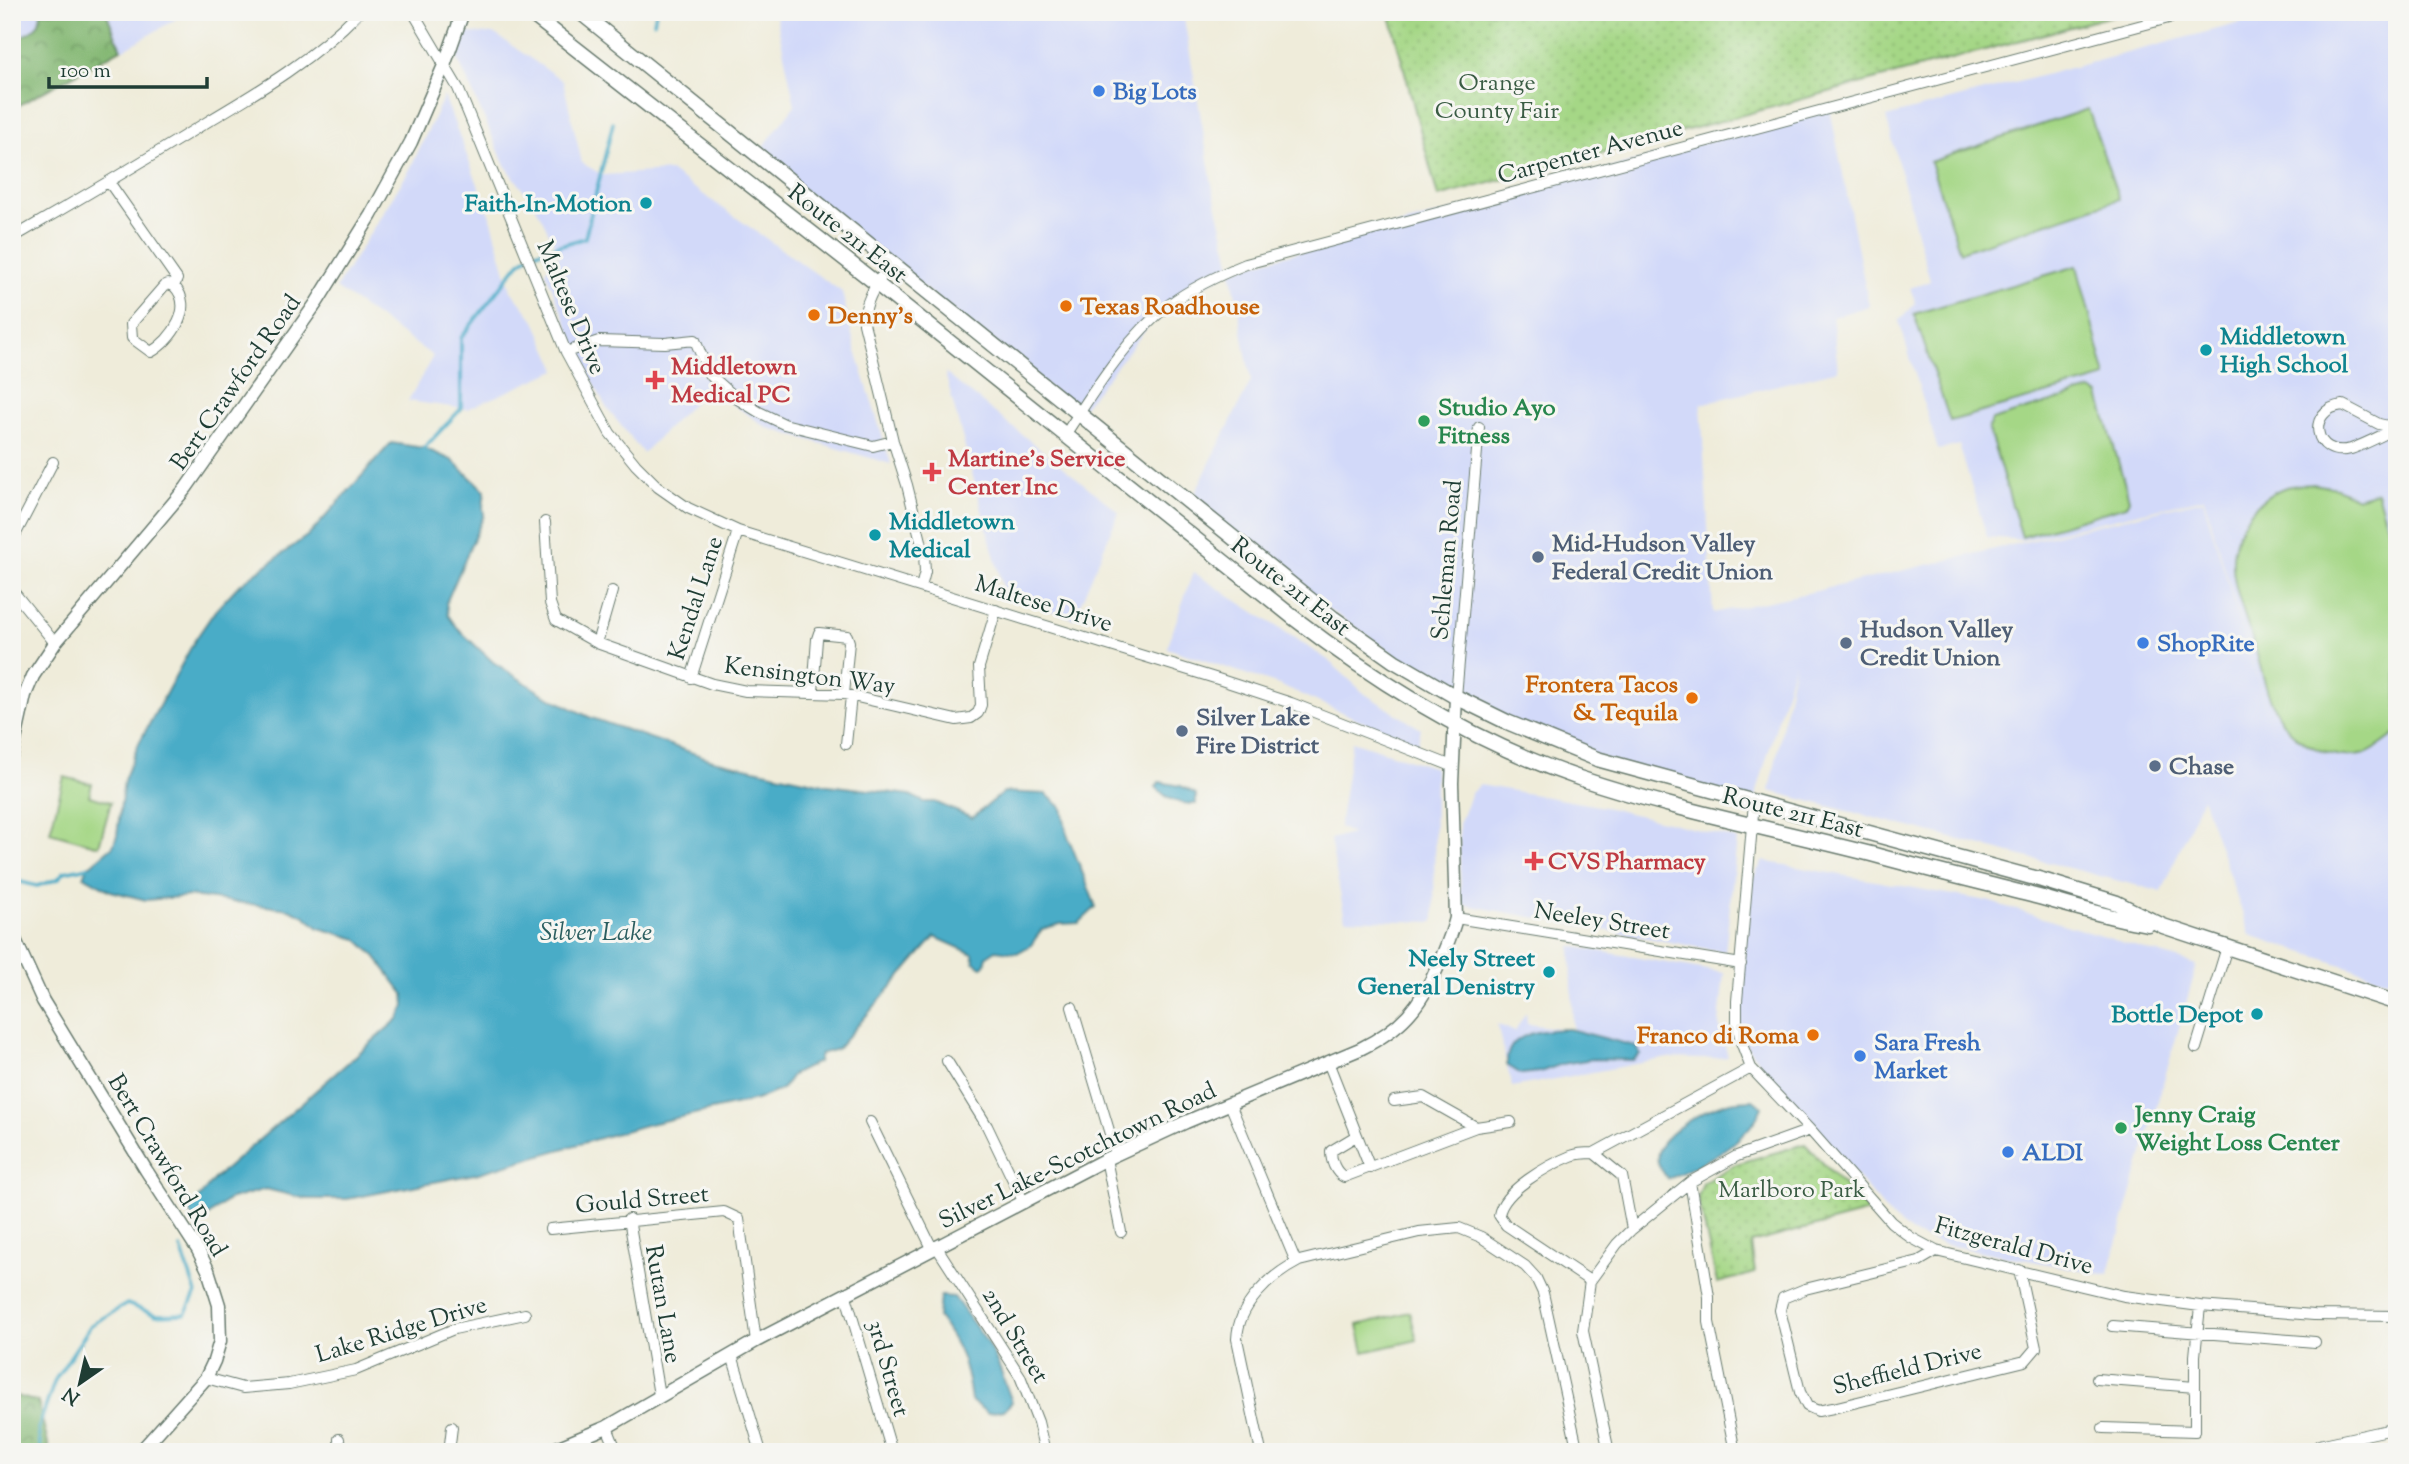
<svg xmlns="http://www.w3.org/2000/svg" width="2409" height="1464" font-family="'Sorts Mill Goudy',serif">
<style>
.built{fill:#d2d9f9}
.grass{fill:#a5d786;stroke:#628a5d;stroke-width:2}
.forest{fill:url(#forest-crowns);stroke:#527a54;stroke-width:2}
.park{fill:url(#park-dots);stroke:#628a5d;stroke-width:2}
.water{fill:#48acc7;stroke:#34747e;stroke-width:2}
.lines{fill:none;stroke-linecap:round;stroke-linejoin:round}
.stream{stroke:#48acc7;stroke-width:3.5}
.minor-casing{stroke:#687a6e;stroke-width:12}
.tertiary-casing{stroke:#687a6e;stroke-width:15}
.primary-casing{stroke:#687a6e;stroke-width:17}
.minor{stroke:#fff;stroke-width:10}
.tertiary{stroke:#fff;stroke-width:12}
.primary{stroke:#fff;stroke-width:14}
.shop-dot{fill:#3f7fe0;stroke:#f6f6f2;stroke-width:2.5}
.culture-dot{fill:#0f9aa8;stroke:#f6f6f2;stroke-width:2.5}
.food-dot{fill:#e8710a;stroke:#f6f6f2;stroke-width:2.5}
.health-dot{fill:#e0444e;stroke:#f6f6f2;stroke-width:2.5}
.leisure-dot{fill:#2e9e5b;stroke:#f6f6f2;stroke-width:2.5}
.service-dot{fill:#5c6f8a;stroke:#f6f6f2;stroke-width:2.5}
.labels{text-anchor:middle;stroke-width:6;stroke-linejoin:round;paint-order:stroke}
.park-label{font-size:24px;fill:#3a5c44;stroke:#f6f6f2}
.shop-label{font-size:24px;font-weight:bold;fill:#366cbe;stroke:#f6f6f2;text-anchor:start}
.street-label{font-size:24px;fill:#1f3d34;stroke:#f6f6f2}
.culture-label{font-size:24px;font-weight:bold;fill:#0d838f;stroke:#f6f6f2;text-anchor:end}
.food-label{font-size:24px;font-weight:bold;fill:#c56008;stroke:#f6f6f2;text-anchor:start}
.health-label{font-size:24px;font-weight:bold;fill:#be3a42;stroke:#f6f6f2;text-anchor:start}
.leisure-label{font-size:24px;font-weight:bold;fill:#27864d;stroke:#f6f6f2;text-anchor:start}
.service-label{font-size:24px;font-weight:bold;fill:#4e5e75;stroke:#f6f6f2;text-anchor:start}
.water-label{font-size:26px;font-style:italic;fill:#2b5e60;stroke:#f6f6f2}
</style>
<defs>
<pattern id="forest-crowns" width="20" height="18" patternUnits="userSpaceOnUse" patternTransform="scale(1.75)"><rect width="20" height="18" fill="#84b873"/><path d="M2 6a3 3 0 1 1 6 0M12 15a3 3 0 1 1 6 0" fill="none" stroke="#6b975f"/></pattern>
<pattern id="park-dots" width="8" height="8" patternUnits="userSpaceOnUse" patternTransform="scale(1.75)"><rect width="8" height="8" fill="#a5d786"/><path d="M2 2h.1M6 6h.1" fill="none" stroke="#8eb974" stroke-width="1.8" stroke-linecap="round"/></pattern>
</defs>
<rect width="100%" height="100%" fill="#f6f6f2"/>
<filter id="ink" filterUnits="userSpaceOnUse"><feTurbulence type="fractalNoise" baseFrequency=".0143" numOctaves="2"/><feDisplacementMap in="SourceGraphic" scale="14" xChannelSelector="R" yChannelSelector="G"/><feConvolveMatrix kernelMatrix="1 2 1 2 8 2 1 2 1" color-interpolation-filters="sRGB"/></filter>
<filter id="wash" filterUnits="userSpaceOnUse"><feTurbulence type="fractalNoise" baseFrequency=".00686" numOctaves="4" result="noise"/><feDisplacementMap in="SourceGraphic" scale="28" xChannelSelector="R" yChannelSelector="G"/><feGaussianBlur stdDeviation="1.57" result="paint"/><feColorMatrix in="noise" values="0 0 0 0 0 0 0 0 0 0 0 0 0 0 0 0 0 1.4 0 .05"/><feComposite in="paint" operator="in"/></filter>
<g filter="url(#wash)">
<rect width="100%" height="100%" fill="#efecda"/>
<!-- built -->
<path class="built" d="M12 12H185L186 13 125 49H121L12 109Z
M775 12H1183L1213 190 1232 270 1830 109 1869 306 1832 317 1838 370 1701 404 1713 613 1808 593 2203 500 2275 740 2204 498 2023 540 1987 537 1959 445 1938 450 1899 321 1916 303 1910 288 1930 281 1886 117 2282 12H2397V983L2250 935 2202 797 2162 892 1770 791 1795 661 1754 802 1571 749 1456 697 1278 574 1190 503 1251 381 1231 270 1160 312 1079 413 758 154 795 105Z
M466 33 495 34 563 81 582 163 603 175 670 171 842 292 855 348 891 464 768 428 708 388 643 453 606 407 582 360 545 271 560 255 536 207 505 165 456 55Z
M444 96 492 221 511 291 535 321 557 370 467 409 408 401 433 356 336 288 410 169Z
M945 373 1119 512 1074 619 1005 595Z
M1193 572 1328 660 1365 694 1421 729 1417 745 1279 685 1167 648Z
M1352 741 1435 768 1434 922 1345 919 1330 839 1352 834 1339 827Z
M1480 785 1604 807 1737 839 1725 952 1461 904 1459 824 1471 793Z
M1763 861 1987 901 2197 965 2108 1275 1942 1244 1915 1235 1892 1218 1752 1053 1740 1036V991L1753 878Z
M1571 946 1724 973 1719 1024 1728 1057 1702 1059 1668 1058 1512 1087 1497 1024 1515 1032 1526 1012 1527 1024 1573 1030Z"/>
<!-- grass -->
<path class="grass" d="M2088 109 2119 199 1960 252 1930 162Z
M2077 266 2106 377 1950 421 1914 314Z
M2091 390 2099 395 2129 499 2126 506 2022 537 1988 428 1992 420Z
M2313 484 2337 488 2357 498 2377 492 2397 560V733C2387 740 2376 750 2365 754 2333 763 2294 743 2278 715 2266 694 2261 667 2254 644 2248 624 2239 603 2235 582 2226 542 2247 501 2286 487 2294 485 2305 485 2313 484Z
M64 777 92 784 89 796 111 802 99 846 50 832Z
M1410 1312 1417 1340 1364 1352 1358 1325Z"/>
<!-- forest -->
<path class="forest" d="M41 12H106L121 49 12 109V40C28 34 41 30 41 12Z
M12 1385 13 1395 38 1402 50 1452H12Z"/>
<!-- park -->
<path class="park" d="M1389 12H2126L1438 197Z
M1805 1144 1869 1212 1751 1243 1755 1273 1717 1283 1698 1197 1703 1183 1736 1164Z"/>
<!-- water -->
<path class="water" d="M391 443 424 448 452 460 485 491 483 507 484 515 446 603 448 615 457 628 493 662 543 694 589 717 713 760 828 785 910 795 924 802H935L972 818 1004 792 1046 794 1062 808 1067 834 1096 907 1079 923 1060 924 1042 929 1031 945 1017 953 996 950 987 956 985 965 982 967 974 962 973 954 935 937 837 1049 820 1054 818 1062 792 1075 782 1089 756 1100 645 1125 475 1174 347 1199H307L266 1189 228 1200 196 1226 189 1211 213 1180 398 1019 405 1006 404 994 375 956 357 939 319 928 305 916 289 909 190 896 146 900 111 891 84 876 88 867 113 846 117 835 124 780 139 743 195 640 215 611 238 586 311 533Z
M1159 782 1181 786 1196 794V804C1178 804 1168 800 1156 787Z
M1569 1029 1635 1046 1640 1054 1633 1060 1592 1059 1562 1064 1540 1072 1521 1074 1507 1065C1505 1031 1545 1030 1569 1029Z
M1753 1100 1762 1107C1748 1143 1701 1164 1668 1179 1665 1175 1661 1170 1659 1165 1647 1137 1710 1106 1731 1102 1738 1100 1746 1101 1753 1100Z
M940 1296 954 1297 986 1341 998 1364 1012 1402 1004 1410 988 1413 971 1401C967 1365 960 1346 938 1317Z"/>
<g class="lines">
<!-- stream -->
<path class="stream" d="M654 22 656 12
M424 448 461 409V338L519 263 533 253 585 238 613 123
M13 880 37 886 58 879 64 872 88 867
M41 1452 38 1429 55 1380 91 1325 127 1304 156 1315 185 1314 196 1293 181 1248"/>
</g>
</g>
<g filter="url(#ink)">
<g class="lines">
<defs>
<path id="minor" d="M413 12 458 88 566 352 610 433 636 465 658 487 688 508 738 531 1218 679 1291 703 1452 766
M109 182 177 279 174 286 168 284 164 286 131 324 132 338 151 352C172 340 195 307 174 286
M12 238C78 200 142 162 207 122 261 90 315 58 359 12
M891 262C879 281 864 299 864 323L893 441 907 485 924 553 925 572 921 587
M566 352 599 341 665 343 695 340 709 374 736 398 759 412 784 424 873 446 893 441
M2343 405 2379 424 2397 428C2382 435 2366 444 2351 449 2313 459 2305 409 2343 405Z
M1065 435C1095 389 1126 338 1170 304 1193 287 1219 275 1246 264L2191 12
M545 522 550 603 556 620 597 643 712 684 746 691 844 694 956 720 971 718 978 713 981 705 979 667 996 610
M12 541 53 462
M12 590 55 643
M597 643 612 591
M691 678 738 531
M813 692 817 639 819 633 847 636 849 642 844 694
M1456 697 1479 427
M846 744 851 696
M1754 802 1737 1001V1022L1741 1042 1751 1068 1810 1130 1891 1222 1910 1237 1936 1251 2124 1296 2200 1306 2314 1315 2397 1316
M1456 918 1741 964
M1072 1007 1116 1154
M2196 1048 2227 947
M947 1061 987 1126 1024 1203
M1328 1062 1370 1168
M1394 1101 1423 1097 1476 1127 1511 1122
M1230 1104 1296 1262
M870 1122 932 1248
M1356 1136 1331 1151C1331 1161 1335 1172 1344 1177L1476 1127
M1594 1153 1751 1068
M1106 1159 1121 1232
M1690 1182 1709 1297V1322L1735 1452
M629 1219 659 1395
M550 1229 724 1212 739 1219 756 1341
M936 1246 1020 1376 1038 1422 1045 1452
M1936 1251 1919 1261 1805 1289 1783 1298 1780 1310 1800 1392 1807 1406 1818 1411 1833 1408 2025 1361 2036 1348 2019 1270
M1590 1281 1506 1225 1499 1215C1503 1190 1549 1165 1571 1156 1578 1153 1586 1153 1594 1153L1622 1176 1632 1229
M846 1296 892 1452
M2113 1326 2315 1342
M732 1355 761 1452
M206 1378 243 1388 289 1384 356 1370 454 1329 525 1314
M2097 1379 2195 1387
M607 1427 617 1452
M2103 1428 2195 1431V1356L2200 1306
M339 1439 340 1452
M2319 1445 2397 1428
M449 1452 452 1427
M1261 1452 1237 1339C1238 1305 1270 1276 1299 1261L1419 1232 1459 1228 1481 1237 1525 1266 1536 1278 1543 1293 1578 1452
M1609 1452 1583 1331 1590 1281 1617 1244 1632 1229 1690 1182 1737 1156 1810 1130"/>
<path id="tertiary" d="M12 754 25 695 33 676 55 643 186 488 317 302 371 215 411 142 445 63 463 12
M12 933 43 1001 146 1170 198 1250 208 1270 219 1305 220 1341 214 1361 206 1378 140 1452
M547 1452 607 1427 756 1341 1106 1159 1186 1122 1360 1049C1402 1028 1420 1007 1439 964 1445 949 1452 934 1456 918L1452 783 1456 697"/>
<path id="primary" d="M529 12 877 284 1294 618C1381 685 1475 743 1579 778 1674 810 1773 829 1871 854 1925 869 1980 882 2035 896 2073 906 2108 918 2148 924
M580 12 1333 618 1394 661 1456 697 1507 722 1597 759 2042 880 2117 903 2163 926 2397 1003"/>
</defs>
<!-- minor casing -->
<use href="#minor" class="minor-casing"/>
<!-- tertiary casing -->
<use href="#tertiary" class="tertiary-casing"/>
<!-- primary casing -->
<use href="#primary" class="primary-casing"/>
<!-- minor -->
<use href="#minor" class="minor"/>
<!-- tertiary -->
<use href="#tertiary" class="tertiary"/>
<!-- primary -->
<use href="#primary" class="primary"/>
</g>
</g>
<!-- markers -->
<g class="shop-dot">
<circle cx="1099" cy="91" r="7"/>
<circle cx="2143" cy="643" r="7"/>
<circle cx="1860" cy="1056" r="7"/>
<circle cx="2008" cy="1152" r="7"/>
</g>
<g class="culture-dot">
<circle cx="646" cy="203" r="7"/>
<circle cx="2206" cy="350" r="7"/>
<circle cx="875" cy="535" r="7"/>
<circle cx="1549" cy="972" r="7"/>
<circle cx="2257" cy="1014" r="7"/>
</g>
<g class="food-dot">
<circle cx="1066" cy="306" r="7"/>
<circle cx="814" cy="315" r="7"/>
<circle cx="1692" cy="698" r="7"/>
<circle cx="1813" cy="1035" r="7"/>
</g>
<g class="health-dot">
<path d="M651.5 369.5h7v7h7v7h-7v7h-7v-7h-7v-7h7z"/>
<path d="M928.5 461.5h7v7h7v7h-7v7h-7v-7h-7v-7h7z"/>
<path d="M1530.5 850.5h7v7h7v7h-7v7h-7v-7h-7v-7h7z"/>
</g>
<g class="leisure-dot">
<circle cx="1424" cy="421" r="7"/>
<circle cx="2121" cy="1128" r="7"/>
</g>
<g class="service-dot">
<circle cx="1538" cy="557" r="7"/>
<circle cx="1846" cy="643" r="7"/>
<circle cx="1182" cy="731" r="7"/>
<circle cx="2155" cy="766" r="7"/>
</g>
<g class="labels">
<!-- park labels -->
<g class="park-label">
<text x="1497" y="90">Orange<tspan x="1497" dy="28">County Fair</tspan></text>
<text x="1792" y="1197">Marlboro Park</text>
</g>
<!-- shop labels -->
<g class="shop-label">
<text x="1113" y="99">Big Lots</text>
<text x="2157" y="651">ShopRite</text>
<text x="1874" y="1050">Sara Fresh<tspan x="1874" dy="28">Market</tspan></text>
<text x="2022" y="1160">ALDI</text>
</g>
<!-- street labels -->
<g class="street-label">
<text transform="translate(1590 151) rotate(-15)" y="8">Carpenter Avenue</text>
<text transform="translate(848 233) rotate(38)" y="8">Route 211 East</text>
<text transform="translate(572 307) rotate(67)" y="8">Maltese Drive</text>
<text transform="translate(235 382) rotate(-55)" y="8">Bert Crawford Road</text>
<text transform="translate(1446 560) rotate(-85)" y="8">Schleman Road</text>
<text transform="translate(1291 586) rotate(38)" y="8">Route 211 East</text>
<text transform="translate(695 598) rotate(-72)" y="8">Kendal Lane</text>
<text transform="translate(1044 603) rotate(17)" y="8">Maltese Drive</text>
<text transform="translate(810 675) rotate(7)" y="8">Kensington Way</text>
<text transform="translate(1793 812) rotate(14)" y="8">Route 211 East</text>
<text transform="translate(1602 920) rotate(9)" y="8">Neeley Street</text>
<text transform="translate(1077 1155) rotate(-26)" y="8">Silver Lake-Scotchtown Road</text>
<text transform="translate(168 1165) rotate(59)" y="8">Bert Crawford Road</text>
<text transform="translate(642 1199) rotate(-5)" y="8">Gould Street</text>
<text transform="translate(2014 1245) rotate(15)" y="8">Fitzgerald Drive</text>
<text transform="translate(664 1304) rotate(80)" y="8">Rutan Lane</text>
<text transform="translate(401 1329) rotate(-17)" y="8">Lake Ridge Drive</text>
<text transform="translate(1016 1335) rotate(59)" y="8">2nd Street</text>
<text transform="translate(889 1368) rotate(74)" y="8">3rd Street</text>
<text transform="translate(1907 1368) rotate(-14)" y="8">Sheffield Drive</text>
</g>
<!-- culture labels -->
<g class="culture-label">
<text x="632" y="211">Faith-In-Motion</text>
<text x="2220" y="344" text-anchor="start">Middletown<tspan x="2220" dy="28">High School</tspan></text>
<text x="889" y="529" text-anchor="start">Middletown<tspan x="889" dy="28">Medical</tspan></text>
<text x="1535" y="966">Neely Street<tspan x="1535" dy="28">General Denistry</tspan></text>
<text x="2243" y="1022">Bottle Depot</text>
</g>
<!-- food labels -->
<g class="food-label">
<text x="1080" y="314">Texas Roadhouse</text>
<text x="828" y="323">Denny's</text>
<text x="1678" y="692" text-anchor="end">Frontera Tacos<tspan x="1678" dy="28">&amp; Tequila</tspan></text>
<text x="1799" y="1043" text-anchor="end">Franco di Roma</text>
</g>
<!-- health labels -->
<g class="health-label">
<text x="671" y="374">Middletown<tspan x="671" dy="28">Medical PC</tspan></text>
<text x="948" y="466">Martine's Service<tspan x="948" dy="28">Center Inc</tspan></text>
<text x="1548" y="869">CVS Pharmacy</text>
</g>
<!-- leisure labels -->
<g class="leisure-label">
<text x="1438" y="415">Studio Ayo<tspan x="1438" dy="28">Fitness</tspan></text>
<text x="2135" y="1122">Jenny Craig<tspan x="2135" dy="28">Weight Loss Center</tspan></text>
</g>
<!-- service labels -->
<g class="service-label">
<text x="1552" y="551">Mid-Hudson Valley<tspan x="1552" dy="28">Federal Credit Union</tspan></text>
<text x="1860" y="637">Hudson Valley<tspan x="1860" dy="28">Credit Union</tspan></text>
<text x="1196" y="725">Silver Lake<tspan x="1196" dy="28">Fire District</tspan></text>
<text x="2169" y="774">Chase</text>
</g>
<!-- water labels -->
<g class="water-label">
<text x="596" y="940">Silver Lake</text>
</g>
</g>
<!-- margin -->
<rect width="2409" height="1464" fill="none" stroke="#f6f6f2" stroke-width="42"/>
<!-- north arrow -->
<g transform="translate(80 1383) rotate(214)" stroke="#f6f6f2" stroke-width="5" paint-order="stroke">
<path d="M0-5L12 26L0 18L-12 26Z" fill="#1f3d34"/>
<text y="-10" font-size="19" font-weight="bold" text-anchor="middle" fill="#1f3d34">N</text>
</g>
<!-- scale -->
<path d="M49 77v10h158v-10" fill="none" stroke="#1f3d34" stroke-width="3.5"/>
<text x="60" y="77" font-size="21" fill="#1f3d34" stroke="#f6f6f2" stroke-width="5" paint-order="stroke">100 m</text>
</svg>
